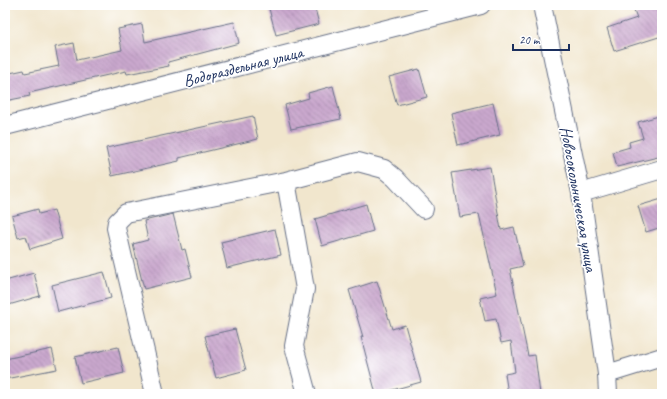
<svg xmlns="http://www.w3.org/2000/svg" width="667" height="399" font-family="Caveat,sans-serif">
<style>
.building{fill:url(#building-back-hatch)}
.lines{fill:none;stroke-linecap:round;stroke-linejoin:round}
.minor-casing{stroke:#666f85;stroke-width:20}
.minor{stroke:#fff;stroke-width:18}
.labels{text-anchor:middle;stroke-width:3.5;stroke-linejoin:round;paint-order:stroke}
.street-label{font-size:17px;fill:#1b2f5e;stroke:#fff}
</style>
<defs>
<pattern id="building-back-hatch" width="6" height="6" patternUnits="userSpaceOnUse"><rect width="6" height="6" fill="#caa8ce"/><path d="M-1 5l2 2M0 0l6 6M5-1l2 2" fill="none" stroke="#a389aa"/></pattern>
</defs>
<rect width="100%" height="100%" fill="#fff"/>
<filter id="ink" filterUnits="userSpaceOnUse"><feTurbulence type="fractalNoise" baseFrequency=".025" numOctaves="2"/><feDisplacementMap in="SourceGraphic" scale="8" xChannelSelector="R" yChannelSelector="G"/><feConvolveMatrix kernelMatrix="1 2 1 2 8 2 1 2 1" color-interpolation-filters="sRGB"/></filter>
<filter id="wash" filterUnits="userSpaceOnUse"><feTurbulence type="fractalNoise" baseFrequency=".012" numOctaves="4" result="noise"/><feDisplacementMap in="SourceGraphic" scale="16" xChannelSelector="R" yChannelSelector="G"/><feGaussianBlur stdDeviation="0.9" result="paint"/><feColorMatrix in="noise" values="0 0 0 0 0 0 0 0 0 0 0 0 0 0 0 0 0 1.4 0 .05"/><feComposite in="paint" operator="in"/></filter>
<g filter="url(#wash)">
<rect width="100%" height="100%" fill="#f1e6cd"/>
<g id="blocks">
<!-- building -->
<path class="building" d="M268 5H314L319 24 276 35Z
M651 5H657L662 21V36L614 51 607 28 637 18 634 10Z
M234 22 239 43 168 62 169 66 127 74 126 71 81 81 29 93 30 96 5 101V74L24 70 25 73 59 66 55 47 74 43 77 60 122 50 118 29 142 24 145 42Z
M419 69 427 97 397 105 389 77Z
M333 86 341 119 291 129 285 105 309 98 308 93Z
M493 103 500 135 458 145 451 113Z
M662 115V156L617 167 613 152 630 147 629 142 643 138 638 122Z
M253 116 258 139 179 158V161L112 176 106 148Z
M490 167 501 230 514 227 523 266 510 269 528 356 535 355 540 394H508L505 374 515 372 511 341 501 343 496 319 485 321 480 298 497 294 479 214 460 217 452 173Z
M662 199V227L646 232 638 206Z
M366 204 373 231 322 246 315 219Z
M38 209 39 214 54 210 62 239 30 249 26 236 18 238 12 216Z
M173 214 182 250 185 249 192 277 144 289 133 244 148 240 144 221Z
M275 229 281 255 227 268 221 242Z
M104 272 111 298 58 312 52 285Z
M34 273 40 296 5 306V281Z
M377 281 392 329 405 325 421 382 378 394H376L361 337H363L349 290Z
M235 329 246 370 216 378 205 336Z
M118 347 124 373 81 383 75 357Z
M52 349 57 369 5 379V359Z"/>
</g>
</g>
<g filter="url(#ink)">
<use href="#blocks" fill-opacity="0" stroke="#666f85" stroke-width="1"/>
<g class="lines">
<defs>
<path id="minor" d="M542 5 581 193 607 374 608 394
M5 126 481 5
M286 181 305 289 294 346 307 394
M581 193 662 169
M607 374 662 357
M155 394 116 228 117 222 126 213 286 181 358 162 384 169 395 178 424 209"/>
</defs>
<!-- minor casing -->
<use href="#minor" class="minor-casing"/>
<!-- minor -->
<use href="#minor" class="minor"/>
</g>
</g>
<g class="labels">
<!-- street labels -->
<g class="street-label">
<text transform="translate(243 66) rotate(-14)" y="6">Водораздельная улица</text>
<text transform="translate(579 199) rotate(80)" y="6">Новосокольническая улица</text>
</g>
</g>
<!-- margin -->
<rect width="667" height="399" fill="none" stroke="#fff" stroke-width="20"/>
<!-- scale -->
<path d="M513 44v6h56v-6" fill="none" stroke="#1b2f5e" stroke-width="2"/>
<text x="519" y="44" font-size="12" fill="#1b2f5e" stroke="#ffffff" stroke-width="3" paint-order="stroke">20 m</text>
</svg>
